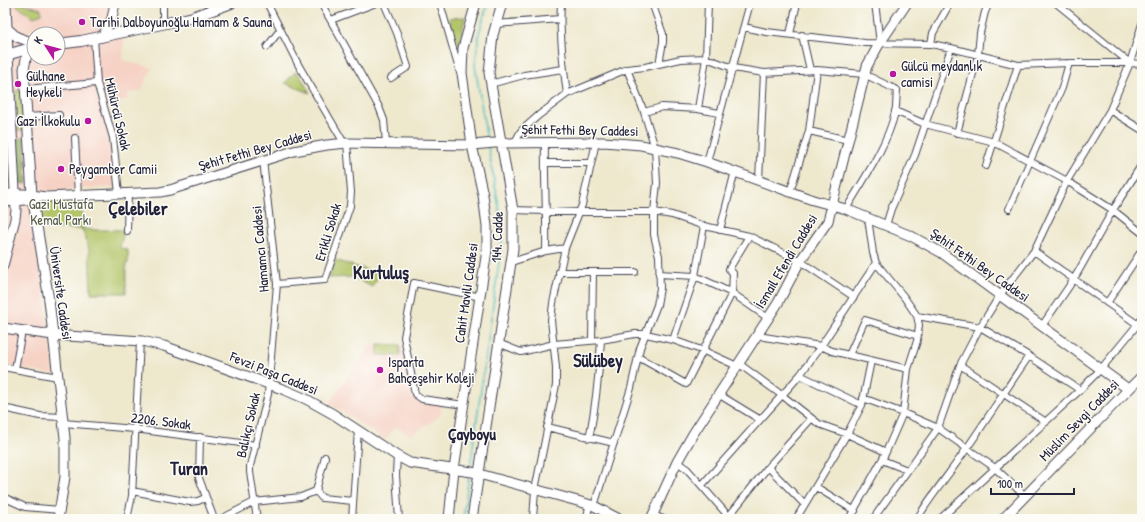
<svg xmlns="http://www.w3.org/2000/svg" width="1145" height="522" font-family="'Patrick Hand',sans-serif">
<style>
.built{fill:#f6d2c5;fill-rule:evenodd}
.green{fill:#b2c568;stroke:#6a7452}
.forest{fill:#8daa5c;stroke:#58664c}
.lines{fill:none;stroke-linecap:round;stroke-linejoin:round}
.stream{stroke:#4dbcc2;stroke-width:1.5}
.street-casing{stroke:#414051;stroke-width:8}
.secondary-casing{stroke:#414051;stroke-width:11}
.primary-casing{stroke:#414051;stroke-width:12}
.street{stroke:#fff;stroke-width:6}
.secondary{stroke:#fff;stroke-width:9}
.primary{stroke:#fff;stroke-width:10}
.poi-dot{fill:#b5179e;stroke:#fdfcf7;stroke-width:1.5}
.labels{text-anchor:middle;stroke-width:3;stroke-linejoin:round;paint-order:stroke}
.poi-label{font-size:14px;fill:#22223b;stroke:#fdfcf7;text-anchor:start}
.street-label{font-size:14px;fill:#22223b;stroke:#fdfcf7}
.park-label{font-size:14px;fill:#545b4b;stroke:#fdfcf7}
.quarter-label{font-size:16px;font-weight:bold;fill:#22223b;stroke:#fdfcf7}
.district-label{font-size:18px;font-weight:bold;fill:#22223b;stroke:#fdfcf7}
</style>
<rect width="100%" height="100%" fill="#fdfcf7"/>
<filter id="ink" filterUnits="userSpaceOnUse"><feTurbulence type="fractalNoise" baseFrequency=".025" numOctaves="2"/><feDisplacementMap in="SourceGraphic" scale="8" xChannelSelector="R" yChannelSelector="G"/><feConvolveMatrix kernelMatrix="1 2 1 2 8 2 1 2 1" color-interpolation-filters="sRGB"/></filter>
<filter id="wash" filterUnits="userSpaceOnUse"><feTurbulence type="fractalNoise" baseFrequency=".012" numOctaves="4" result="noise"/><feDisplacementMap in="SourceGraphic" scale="16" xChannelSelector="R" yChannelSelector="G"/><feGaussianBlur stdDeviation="0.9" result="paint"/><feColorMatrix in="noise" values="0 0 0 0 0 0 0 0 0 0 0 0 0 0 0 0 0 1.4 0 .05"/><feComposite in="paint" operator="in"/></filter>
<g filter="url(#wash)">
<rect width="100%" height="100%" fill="#eee8cd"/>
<!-- built -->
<path class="built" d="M3 3H110V13L103 27 97 33 124 36 123 60 152 68 141 91 129 93 127 100 106 102 117 187 30 192 55 375 3 365ZM34 34H58V58H34Z
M373 343 402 344 412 396 419 402 442 405 440 416 411 435 395 426 385 440 329 403Z"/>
<!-- green -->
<path class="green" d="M13 3H21L41 9 42 14 34 17Z
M465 17 458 55 449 18Z
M295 72 299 74 310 93 285 83Z
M15 91H22L24 130 17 131Z
M78 196 82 204 83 229 95 230H124L120 248 128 250V263L126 264V293H91L89 249 82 229 42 228 38 214 50 198Z
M335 260 380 274 372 287 353 277 329 278Z
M378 344 400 345V356L378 355Z"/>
<!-- forest -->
<path class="forest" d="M18 138H25L27 184 19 183 17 139Z"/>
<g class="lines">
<!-- stream -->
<path class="stream" d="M487 141 475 65 479 33 488 3
M470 468 502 241 499 207 488 147
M463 519 469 475"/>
</g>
</g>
<g filter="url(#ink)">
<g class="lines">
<defs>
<path id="street" d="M267 3 299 66 344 143
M321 3 379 107 384 120 386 143
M384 3 397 33 408 67 391 78
M440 3 460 73
M561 3C559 32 563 65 567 94
M652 3 663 34V42L659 64
M875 3 880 43
M1056 3 1130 63
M331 20 376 3
M163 24V3
M495 24 560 19
M744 27 766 32 865 43 931 44 951 48 1018 65 1069 63H1130L1142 64
M790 34 797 3
M802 35 810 70
M94 38 97 83 113 138 119 194
M931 44 933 33 950 3
M267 47 280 30
M490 84 524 75 563 69
M25 89 97 83
M698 109 706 58 708 3
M1110 110 1142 130
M895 111 925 124 994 142 1067 181 1113 210 1142 233
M644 112 662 107 698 109 719 113
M27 117 59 115
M809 131 848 140
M957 133 978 55 980 33 985 12 989 3
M75 138 78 196
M515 142 521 131 539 115 567 94 627 69 645 67 681 59 706 58 733 68 764 73 817 70 864 74 897 90C896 97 897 105 895 112 888 144 863 181 846 209
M545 142C544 178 547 214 546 251
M707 162 750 3
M545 163H591
M986 166 1018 65
M759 180 764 73
M790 192 809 131 817 70
M1009 209 1062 88 1069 63
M513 210 578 212H654L672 215 704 226 749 236 800 261 854 297
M868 218 873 253 876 263 904 297 917 316 919 325 917 341 908 369 903 413 886 452
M886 225 891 209 915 155 951 48
M720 230 735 171
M127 231 128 193
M1034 251 1137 324
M511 262 546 251 565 248
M559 272H635
M659 274 695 276 732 293 768 318
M277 284 325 280 350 206 351 192 347 143
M1107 303 1142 250
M917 316 980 327 1029 356 1080 390
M1042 326 1074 279 1113 210 1142 164
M758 334 764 337 821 346 832 351 908 369
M592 340 593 272
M673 340 695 276 704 226
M498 343 521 352 554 344 601 340 635 334H646L673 340 704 351 737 366
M849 355 865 320 918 336
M638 357 686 384 732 293 733 273 729 269 749 236
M738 363 783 396 819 424 847 434 886 452 882 460 907 470
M960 365 1046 422
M3 367 58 377
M15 369 22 331
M800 375 862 405
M718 394 759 419
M863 398 903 413 938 428 995 468 1025 496
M464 405 422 399 415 394 404 337 414 283 481 297
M3 408 40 416 63 417
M63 423 135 429 256 445
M547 427 614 443
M200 437 199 478 214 519
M589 438C596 406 599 373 601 340
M397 456 396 475 399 519
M677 462 687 469 731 519
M768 467 804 504
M702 485 800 375 821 346 876 263
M816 487 855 511
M132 491 190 502 198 501 205 498
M316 491 325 457
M3 497 25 507 60 510
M594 506 631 388 640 348 657 305 660 288 659 256 654 235V212L657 183 655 148 644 112 627 69
M653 515 663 519
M127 519 132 496 140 341
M221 519 254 502 301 497 316 491 322 498 353 501
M257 519 250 472V466L268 394 277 284 263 160
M352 519 358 430
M533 519 535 490 556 385V367L551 320 553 303 565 248 582 205 596 142
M587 519 589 505
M724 519 729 516 768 467 811 419
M796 519 847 434 862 405 871 361
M849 519 882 460
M873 519 938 428 960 365 980 327 1000 295 1034 251 1067 181 1110 110 1130 63 1142 24
M917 519C932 494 951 472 967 448 988 418 1008 386 1029 356
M940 519 1080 390 1101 369 1142 319"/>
<path id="secondary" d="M8 29 17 37 34 43
M102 37 112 18 115 3
M30 47 27 54 24 69 32 195 49 300 65 438V477L58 519
M3 194H24L46 197 160 192 170 190 294 151 327 145 347 143 472 145 495 143 604 142 641 145 678 153 707 162 813 200 846 209 911 236 942 253 1128 389
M3 202 35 199
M3 266 15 219 16 210 8 54 6 3
M3 328 53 335 142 341 164 346 285 390 306 399 333 414 397 456 410 463 472 472 581 502 594 506 619 519
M449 519 454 469 487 250V226L483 195 472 145 462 73 463 48 476 3
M472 519 513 249V210L489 73 493 35 502 3
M651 519 677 462 693 434 778 303 800 261 828 221 867 66 878 46 907 3
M1003 519 1120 398 1142 376"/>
<path id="primary" d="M58 44 81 41 176 21 193 17 231 3
M3 56 34 47"/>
</defs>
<!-- street casing -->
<use href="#street" class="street-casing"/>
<!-- secondary casing -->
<use href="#secondary" class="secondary-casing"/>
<!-- primary casing -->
<use href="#primary" class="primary-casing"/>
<!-- street -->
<use href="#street" class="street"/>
<!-- secondary -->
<use href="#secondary" class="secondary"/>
<!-- primary -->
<use href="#primary" class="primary"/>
</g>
</g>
<!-- markers -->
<g class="poi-dot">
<circle cx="82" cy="22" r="4"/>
<circle cx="893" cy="74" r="4"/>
<circle cx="18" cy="84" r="4"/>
<circle cx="88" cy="121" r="4"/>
<circle cx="61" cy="169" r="4"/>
<circle cx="380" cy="370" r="4"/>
</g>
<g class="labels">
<!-- poi labels -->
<g class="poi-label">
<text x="90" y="27">Tarihi Dalboyunoğlu Hamam &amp; Sauna</text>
<text x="901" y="71">Gülcü meydanlık<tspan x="901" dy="16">camisi</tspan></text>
<text x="26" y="81">Gülhane<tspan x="26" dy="16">Heykeli</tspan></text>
<text x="80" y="126" text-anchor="end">Gazi İlkokulu</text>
<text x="69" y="174">Peygamber Camii</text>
<text x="388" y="367">Isparta<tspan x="388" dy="16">Bahçeşehir Koleji</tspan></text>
</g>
<!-- street labels -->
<g class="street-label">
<text transform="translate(118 114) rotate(77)" y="5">Mühürcü Sokak</text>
<text transform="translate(580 130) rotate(1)" y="5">Şehit Fethi Bey Caddesi</text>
<text transform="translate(255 150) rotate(-16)" y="5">Şehit Fethi Bey Caddesi</text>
<text transform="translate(328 232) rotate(-73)" y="5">Erikli Sokak</text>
<text transform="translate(497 237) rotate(-88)" y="5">144. Cadde</text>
<text transform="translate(260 249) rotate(-95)" y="5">Hamamcı Caddesi</text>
<text transform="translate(786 261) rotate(-59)" y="5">İsmail Efendi Caddesi</text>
<text transform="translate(980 265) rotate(35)" y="5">Şehit Fethi Bey Caddesi</text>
<text transform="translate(61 293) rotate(82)" y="5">Üniversite Caddesi</text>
<text transform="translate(466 293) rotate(-82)" y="5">Cahit Mavili Caddesi</text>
<text transform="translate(274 373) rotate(22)" y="5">Fevzi Paşa Caddesi</text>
<text transform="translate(1079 420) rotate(-46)" y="5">Müslim Sevgi Caddesi</text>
<text transform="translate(161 421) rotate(7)" y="5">2206. Sokak</text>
<text transform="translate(248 425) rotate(-77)" y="5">Balıkçı Sokak</text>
</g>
<!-- park labels -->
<g class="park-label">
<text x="61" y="209">Gazi Mustafa<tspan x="61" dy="16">Kemal Parkı</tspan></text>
</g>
<!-- quarter labels -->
<g class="quarter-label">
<text x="472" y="440">Çayboyu</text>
</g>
<!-- district labels -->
<g class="district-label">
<text x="138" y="215">Çelebiler</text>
<text x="381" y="279">Kurtuluş</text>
<text x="598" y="367">Sülübey</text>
<text x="189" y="475">Turan</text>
</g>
</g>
<!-- margin -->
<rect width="1145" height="522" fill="none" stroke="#fdfcf7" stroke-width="16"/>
<!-- north arrow -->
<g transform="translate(46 46) rotate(306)"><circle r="19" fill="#fdfcf7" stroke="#a5a5ac"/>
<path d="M0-3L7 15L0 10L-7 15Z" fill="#b5179e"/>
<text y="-6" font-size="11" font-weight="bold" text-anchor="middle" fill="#22223b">K</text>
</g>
<!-- scale -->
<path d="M991 488v6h83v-6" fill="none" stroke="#22223b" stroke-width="2"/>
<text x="997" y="488" font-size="12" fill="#22223b" stroke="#fdfcf7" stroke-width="3" paint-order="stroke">100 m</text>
</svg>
